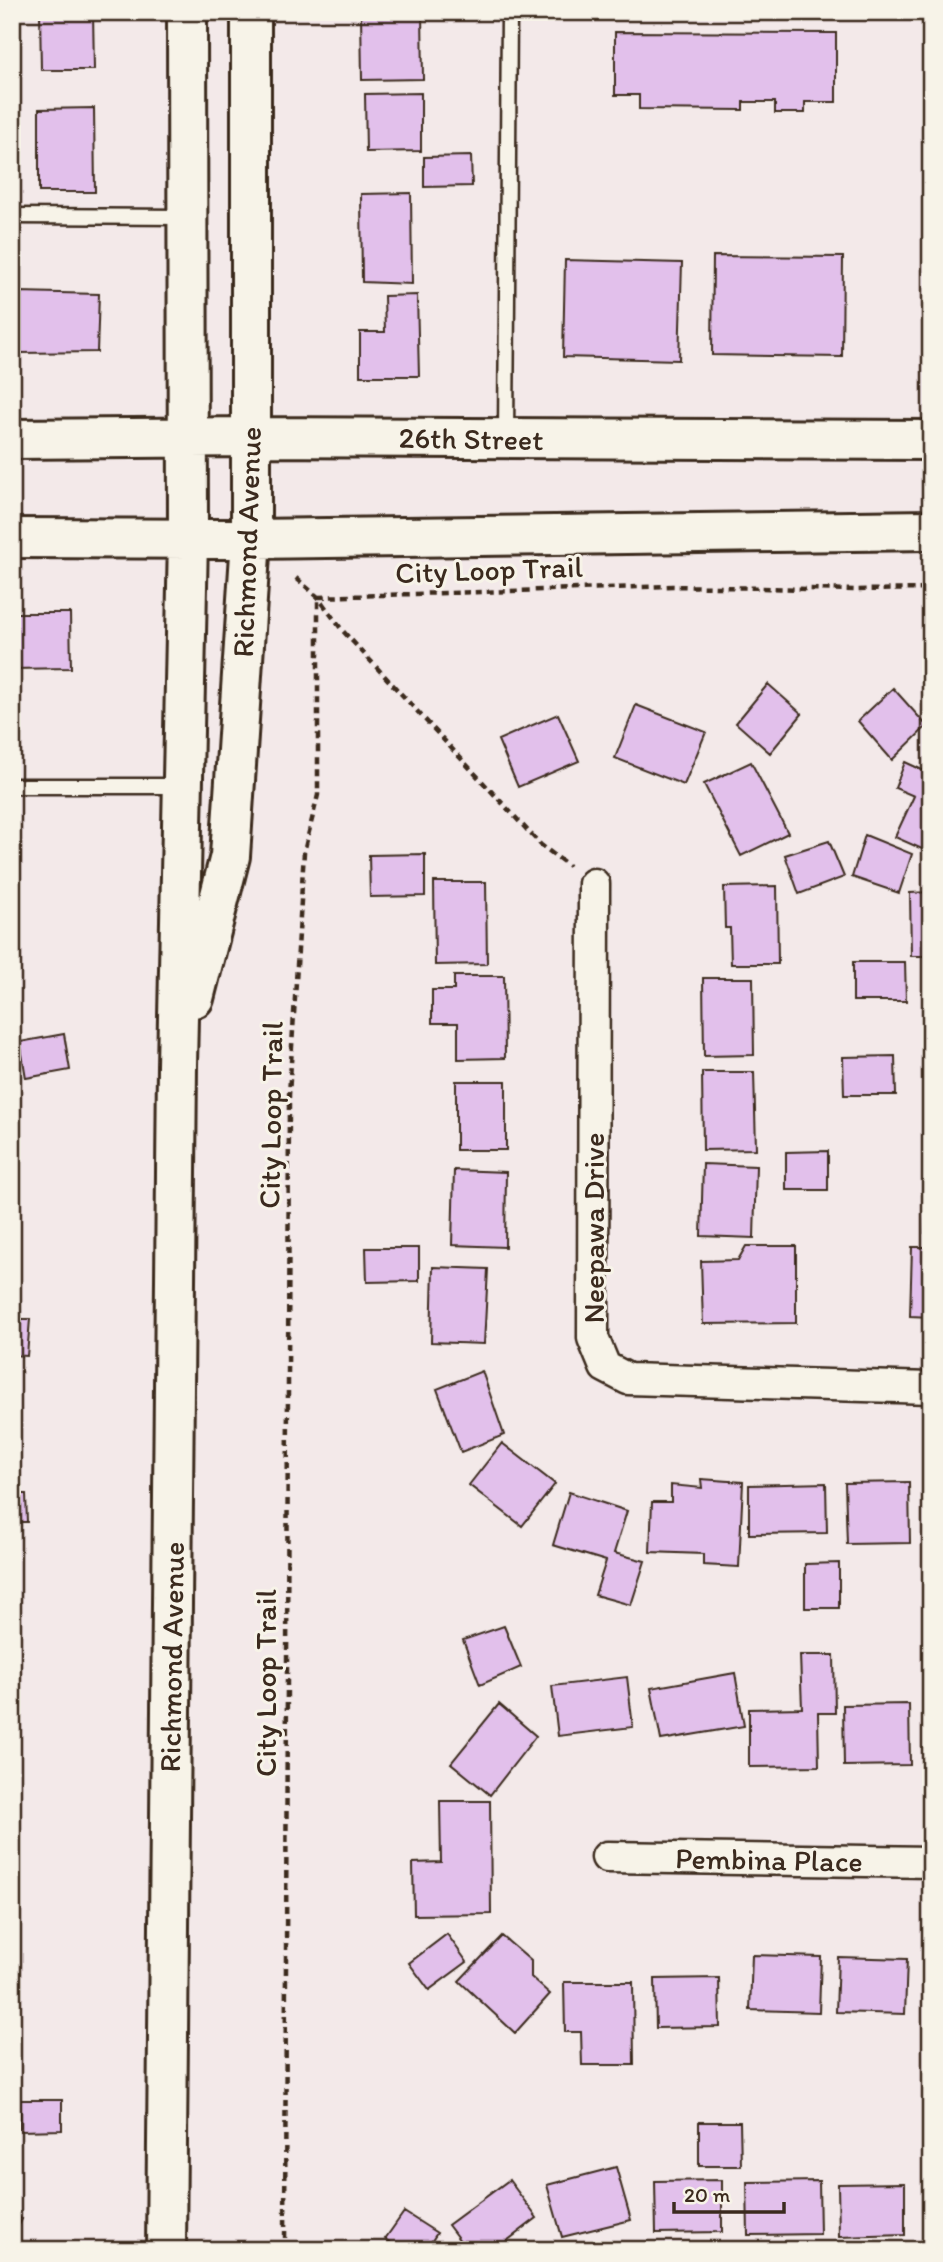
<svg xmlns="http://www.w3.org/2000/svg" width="943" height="2262" font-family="Itim,sans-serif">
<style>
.building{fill:#e2c0eb;stroke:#3b2a1e;stroke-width:2}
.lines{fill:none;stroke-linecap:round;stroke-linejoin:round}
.lane-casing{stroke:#3b2a1e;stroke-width:19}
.street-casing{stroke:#3b2a1e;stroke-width:35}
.secondary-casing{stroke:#3b2a1e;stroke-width:44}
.path{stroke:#3b2a1e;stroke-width:4.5;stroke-dasharray:7 5;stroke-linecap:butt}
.lane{stroke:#f7f3e8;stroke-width:14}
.street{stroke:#f7f3e8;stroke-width:30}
.secondary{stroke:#f7f3e8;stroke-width:38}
.labels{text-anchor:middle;stroke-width:6;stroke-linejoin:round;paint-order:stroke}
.street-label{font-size:30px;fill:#3b2a1e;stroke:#f7f3e8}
</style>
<rect width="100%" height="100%" fill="#f3e9e9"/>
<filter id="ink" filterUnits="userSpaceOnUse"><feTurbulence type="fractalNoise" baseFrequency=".0143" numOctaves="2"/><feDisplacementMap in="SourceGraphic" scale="14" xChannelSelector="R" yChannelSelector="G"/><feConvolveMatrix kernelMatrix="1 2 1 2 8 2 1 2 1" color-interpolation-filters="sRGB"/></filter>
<g filter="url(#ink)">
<!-- building -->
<path class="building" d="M40 12H93L94 70H41Z
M361 12H422L423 79 362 80Z
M615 32 836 33V102H805V113H775V102H743V110L639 109V95H615Z
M421 93V151L366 152 365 94Z
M94 108 95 192H39V109Z
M471 156 472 186 424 187V157Z
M411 193 412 284 362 282 361 194Z
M713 256 843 257 842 357 712 355Z
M565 260 682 263 679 360 563 357Z
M19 292 99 294 97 352 20 353Z
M417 295 419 376H360V332H385L384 296Z
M12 613H70L71 668 12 669Z
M768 684 802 714 770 753 736 723Z
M893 688 927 726 892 760 858 721Z
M636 705 706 732 684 785 615 758Z
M558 714 579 761 518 787 498 740Z
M751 762 788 833 741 856 704 784Z
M905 762 931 774V853L895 837 914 796 895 788Z
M865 835 912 854 899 893 852 877Z
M829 841 844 877 799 894 785 855Z
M425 854V896L370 897 369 855Z
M434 882H486L487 964 435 965Z
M777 886 778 964H731L730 928H725L724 887Z
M931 892V956H911L910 893Z
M853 962H905L906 1001H853Z
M454 976H504L505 1058 458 1059V1023H432V990H454Z
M703 978H753L754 1055 704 1056Z
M925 981H931V1047H926Z
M64 1034 70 1070 26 1078 20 1042Z
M895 1056 896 1095H844L843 1057Z
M702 1072H754L756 1149 703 1150Z
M926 1078H931V1150H924Z
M456 1081H506V1150H456Z
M828 1151V1190H786V1152Z
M703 1164 756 1166 754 1238 701 1236Z
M454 1170 506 1172 505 1247 452 1245Z
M927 1175H931V1233H925Z
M746 1246H796V1323L703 1324 701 1261 738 1260Z
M912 1247H931V1317L910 1316Z
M366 1248H419V1281L367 1282Z
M433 1267 488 1269 484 1344 431 1342Z
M12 1319H30L27 1356 12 1355Z
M482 1371 504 1435 461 1452 437 1389Z
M502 1443 555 1484 522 1526 469 1485Z
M701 1479 743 1482 739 1567 703 1565V1554L650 1552 652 1502H671V1485L702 1488Z
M909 1482 910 1543 847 1544 845 1483Z
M826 1483 827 1533 749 1534V1485Z
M569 1492 627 1511 614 1553 645 1561 631 1605 595 1595 606 1561 553 1545Z
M12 1494H26L27 1522H12Z
M839 1563V1608H805V1564Z
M504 1626 521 1667 480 1685 463 1640Z
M800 1655H834L835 1713H818L819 1766 749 1767V1709L802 1708Z
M735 1673 744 1726 661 1740 651 1688Z
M627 1677 633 1727 558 1736 552 1686Z
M499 1704 536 1736 490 1795 451 1763Z
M909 1704 910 1765 844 1766 843 1705Z
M440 1801H490L491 1914 414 1915 413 1863 441 1862Z
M447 1934 467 1962 429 1990 409 1963Z
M502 1936 531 1961V1977L550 1994 515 2033 459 1981Z
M752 1955 821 1957 819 2012 750 2010Z
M838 1957 907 1959 905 2014 836 2012Z
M719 1978 720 2027 656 2028 655 1979Z
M564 1982H633L634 2065H582L581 2032H565Z
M20 2100H62V2130L20 2131Z
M699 2122H740L741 2166H699Z
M616 2167 631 2220 562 2237 547 2185Z
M509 2180 537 2218 495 2250H467L448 2225Z
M722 2180V2232L656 2233 655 2181Z
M819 2181 820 2234 748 2235 747 2182Z
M905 2183V2235L839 2237 838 2184Z
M404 2212 437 2233 426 2250H401L385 2239Z
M12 2215 22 2219 12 2239Z"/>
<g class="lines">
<defs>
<path id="lane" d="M12 216 186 217
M506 438 509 12
M12 786H182"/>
<path id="street" d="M594 884 593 1338 605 1367 628 1379 931 1388
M607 1857 931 1862"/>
<path id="secondary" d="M12 439 252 437 931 440
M12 538 251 539 931 530
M194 998 230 856 251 539V12
M166 2250 177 1065 188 539 187 12"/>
</defs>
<!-- lane casing -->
<use href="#lane" class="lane-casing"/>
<!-- street casing -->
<use href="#street" class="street-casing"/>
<!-- secondary casing -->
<use href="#secondary" class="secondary-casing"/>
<!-- path -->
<path class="path" d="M296 578 318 597 342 630 541 845 569 866
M285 2250 289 1095 304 852 318 795V597L672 586 855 590 931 589"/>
<!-- lane -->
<use href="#lane" class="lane"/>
<!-- street -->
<use href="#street" class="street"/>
<!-- secondary -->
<use href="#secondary" class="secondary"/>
</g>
</g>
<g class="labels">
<!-- street labels -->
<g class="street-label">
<text transform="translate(471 439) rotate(1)" y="10">26th Street</text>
<text transform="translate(247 542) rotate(-88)" y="10">Richmond Avenue</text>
<text transform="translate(489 570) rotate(-2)" y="10">City Loop Trail</text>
<text transform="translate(271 1115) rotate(-89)" y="10">City Loop Trail</text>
<text transform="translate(594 1228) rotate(-90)" y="10">Neepawa Drive</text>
<text transform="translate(172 1657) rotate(-89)" y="10">Richmond Avenue</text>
<text transform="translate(266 1683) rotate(-90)" y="10">City Loop Trail</text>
<text transform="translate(769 1860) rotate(1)" y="10">Pembina Place</text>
</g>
</g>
<!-- margin -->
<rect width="943" height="2262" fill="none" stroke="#f7f3e8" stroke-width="42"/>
<rect x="21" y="21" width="901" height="2220" fill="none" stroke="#3b2a1e" stroke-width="2.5" filter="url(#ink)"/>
<!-- scale -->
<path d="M674 2202v10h110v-10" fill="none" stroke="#3b2a1e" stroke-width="3.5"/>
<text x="684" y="2202" font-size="21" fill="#3b2a1e" stroke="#f7f3e8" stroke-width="5" paint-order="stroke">20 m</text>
</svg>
